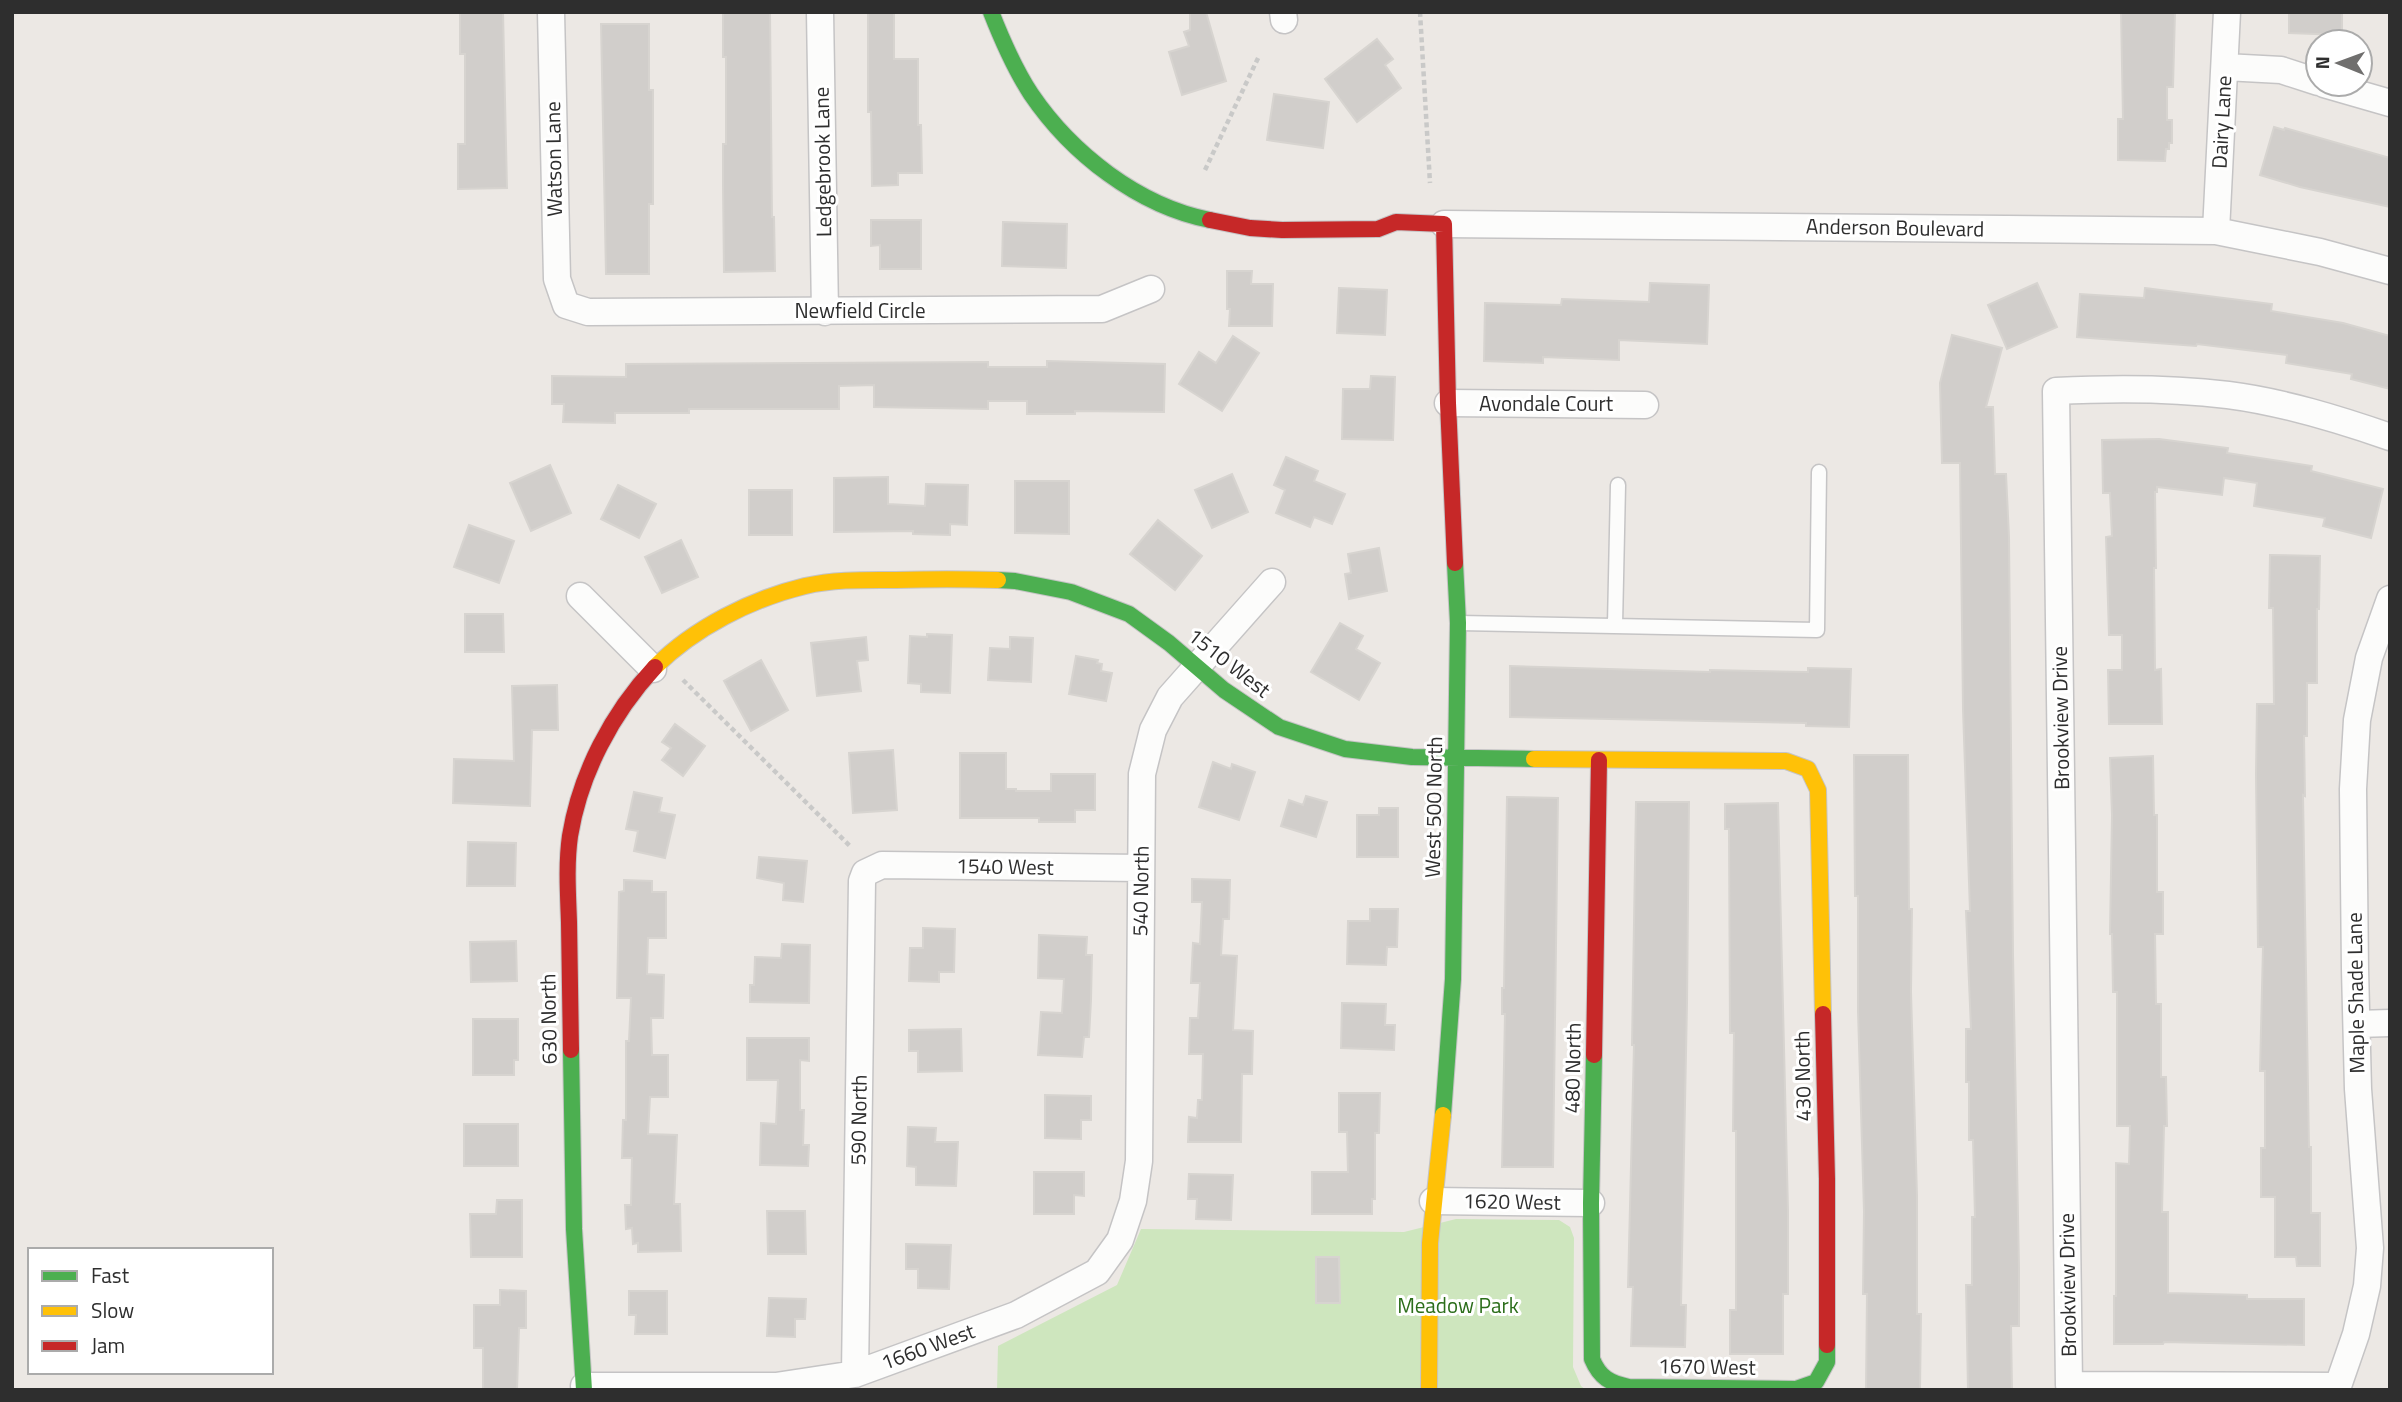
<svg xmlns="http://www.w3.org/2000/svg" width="2402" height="1402" font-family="'Titillium Web',sans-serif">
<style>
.green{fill:#cee6be}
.building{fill:#d1cecb;stroke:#d7d4d0;stroke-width:2}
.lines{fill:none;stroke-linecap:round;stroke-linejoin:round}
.lane-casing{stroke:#c5c4c5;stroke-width:17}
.street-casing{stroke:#c5c4c5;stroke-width:29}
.fast-casing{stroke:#c5c4c5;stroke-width:18}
.slow-casing{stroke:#c5c4c5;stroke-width:18}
.jam-casing{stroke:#c5c4c5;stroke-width:18}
.path{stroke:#c9c9c8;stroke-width:4.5;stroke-dasharray:5 3.5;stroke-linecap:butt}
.lane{stroke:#fcfcfb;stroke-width:14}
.street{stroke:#fcfcfb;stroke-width:26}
.fast{stroke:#4caf50;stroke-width:16}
.slow{stroke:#ffc107;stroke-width:16}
.jam{stroke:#c62828;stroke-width:16}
.labels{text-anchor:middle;stroke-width:6;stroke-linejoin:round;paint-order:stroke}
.street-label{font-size:21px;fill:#2e2e2e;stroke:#fff}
.park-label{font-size:21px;fill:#2c6e1b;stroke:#fff}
</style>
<rect width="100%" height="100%" fill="#ece8e4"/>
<!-- green -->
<path class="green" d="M1456 1219 1559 1220 1570 1227 1574 1238 1573 1367 1581 1386 1586 1390H997L998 1346 1117 1285 1141 1229 1404 1232Z"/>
<!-- building -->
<path class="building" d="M460 12H503L507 188 458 189V144H465V54H460Z
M723 12H770L772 217H774L775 271 724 272 723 185V144H726V57H723Z
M868 12H894V59H918V125H921L922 173H898V185L872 186 871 112H868Z
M1190 12H1206L1226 81 1182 95 1169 52 1189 46 1184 32 1190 30Z
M2121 12H2175L2173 87H2167V120H2172V143H2169V149H2166L2165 161 2118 160V119H2123Z
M2289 12H2342V35L2289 33Z
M601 24H649V90H653V204H649V274H606Z
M1377 39 1393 59 1385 65 1401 88 1357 122 1325 79Z
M1274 94 1329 102 1323 148 1267 140Z
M2274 127 2284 130 2285 128 2390 158V207L2300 187 2260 175Z
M871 220H921V269H880V245L871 246Z
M1003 222 1067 224 1066 268 1002 266Z
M1227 271H1252L1251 284H1273L1272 326H1229L1230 309H1227Z
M1650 283 1709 285 1707 344 1619 340V360L1543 357V363L1484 361 1485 303 1561 305 1562 299 1649 302Z
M2037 283 2057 327 2007 349 1988 305Z
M1339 288 1387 290 1385 335 1337 333Z
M2145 288 2272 304 2271 311 2343 323 2390 336V389L2351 379 2352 374 2286 363 2287 355 2197 344 2196 346 2077 337 2080 294 2144 298Z
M1952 335 2002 348 1986 407H1993L1995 474H2006L2009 537 2013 955 2019 1268V1326H2011L2012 1390H1968L1966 1285H1972V1217H1975L1973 1140H1969V1082H1966V1029H1971L1966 911H1970L1963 709 1960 463H1942L1940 383Z
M1233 336 1259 353 1222 411 1179 384 1199 352 1216 363Z
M1047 361 1165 364 1164 412 1075 411V414H1027V401H988V409L874 407V385L839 386V409H689V413H615V423L563 422 564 404H552V376L626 377V364L988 362V367H1047Z
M1371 376 1395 377 1393 440 1342 439 1343 389H1370Z
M2159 439 2228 448 2227 453 2312 466 2311 471 2383 489 2371 538 2323 526 2325 518 2254 506 2257 483 2224 478 2222 495 2157 487V492H2155L2156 568H2154L2155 670 2161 669 2162 724H2109L2108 670H2122V635H2109L2106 537 2112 536 2110 493H2103L2102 440Z
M1286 457 1318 471 1314 481 1345 494 1332 524 1314 517 1310 527 1276 513 1285 490 1274 485Z
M550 465 571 513 531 531 510 483Z
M1232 474 1248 512 1212 528 1195 490Z
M888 477V504L925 506 926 484 968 485 967 525 950 524V535L913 534V531L834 532V478Z
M1015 481H1069V534L1015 533Z
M618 485 656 504 639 538 601 519Z
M749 490H792V535H749Z
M1158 520 1202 556 1175 590 1130 554Z
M469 525 514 541 499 583 454 567Z
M681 540 698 577 662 593 645 557Z
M1379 548 1387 591 1349 599 1345 574 1351 573 1348 554Z
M2270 555 2320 556 2319 609H2317V683H2307V736H2304L2305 796 2303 795 2309 1147H2311V1213H2320V1266H2297L2296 1257H2275V1197H2261V1148H2265V1071H2260L2263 947H2258L2256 774 2257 704H2274L2273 608H2269Z
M465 614H503L504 652H465Z
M1340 623 1363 636 1356 649 1380 663 1359 700 1311 672Z
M927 634 952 635 950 693 921 692V684L908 683 910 636 927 637Z
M866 637 868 660 857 661 861 691 817 696 811 643Z
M1010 637 1033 638 1031 682 988 680 990 648 1010 649Z
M1076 656 1098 660 1097 663 1102 664 1101 671 1112 673 1106 701 1069 694Z
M761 660 788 710 751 731 724 681Z
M1510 666 1710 672V670L1808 672V668L1851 669 1849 727 1806 726V723L1510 717Z
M557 685 558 730H532L530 806 453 803 454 759 514 761 512 686Z
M675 724 705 746 683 776 662 760 671 748 662 742Z
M893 750 897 810 853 813 849 753Z
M960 753H1006V789H1016V791H1051V774H1095V810H1075V822H1039V818H960Z
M1854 755H1908L1909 909H1912L1911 992 1917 1196V1314H1921L1920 1390H1866L1867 1294H1863L1864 1211 1858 1011V896H1855Z
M2153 756 2154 815H2157V892H2163V934H2155L2156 1004H2161V1077H2166L2167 1126H2164L2162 1212H2168V1293L2247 1295V1299H2304V1345L2164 1342 2163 1344H2114V1296H2116V1163L2129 1164 2130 1126H2117V992H2113L2112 934H2110L2112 815 2110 758Z
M1213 762 1231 769 1232 764 1255 772 1239 820 1199 807Z
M634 792 662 798 659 812 675 815 665 858 634 851 638 831 626 829Z
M1306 796 1327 802 1316 837 1281 826 1289 800 1303 805Z
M1507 797 1558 798 1553 1167H1502L1505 1014H1502V988H1504Z
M1636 802H1689L1687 1003 1681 1305H1686L1685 1347 1631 1346 1633 1287H1628L1634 1045H1632Z
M1778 803 1788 1211V1294H1783V1354H1730V1310H1736V1131H1733L1734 1033H1730L1729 829H1725V804Z
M1379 808H1398V857H1357V815H1379Z
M468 842 516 843 515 886H467Z
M759 857 807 861 803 902 783 900 784 883 757 878Z
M1192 879 1230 880 1229 919H1223L1221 955 1237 956 1233 1030 1253 1031 1252 1074H1242L1241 1142H1188L1189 1117 1197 1118 1198 1100H1202L1203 1054H1189L1190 1018H1198L1200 983H1191L1193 943 1200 944 1202 902H1192Z
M624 880 652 881V892H666V938H648L647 974 664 975 663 1018H651L652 1055H668V1097H650L648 1134 677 1135 674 1204H680L681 1251 638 1252V1243L633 1244 632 1228 626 1229 625 1205H631L632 1158H622L623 1120H626V1041H629L631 998H617L619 892 624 891Z
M1370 909H1398L1397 947H1387L1386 965 1347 964 1348 921H1370Z
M923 928 955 929 954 972H939V982L909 981 910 948H923Z
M1039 935 1087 937 1086 955H1092L1091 1000 1089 1037H1084L1082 1057 1038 1055 1041 1012 1062 1013 1064 979 1038 978Z
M516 941 517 981 471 982 470 942Z
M782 944 810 945 809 1003 750 1002V985H754L755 957 781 958Z
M1342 1003 1386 1004 1385 1025H1395L1394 1050 1341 1048Z
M473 1019H518V1060H514V1075H473Z
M961 1029 962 1071 918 1072V1051H909V1030Z
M747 1038H809V1061L800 1060V1110H804L803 1145H809L808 1166 760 1165 761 1123 776 1124 778 1080H747Z
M1339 1093H1380L1379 1133H1375V1199H1372V1214H1312V1172H1348L1347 1132H1339Z
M1045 1095 1091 1096V1120H1081V1139L1045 1138Z
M464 1124H518V1166H464Z
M908 1127 936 1128 935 1142H958L956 1186 916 1185V1167L907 1166Z
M1034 1172H1084V1196L1074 1195V1214H1034Z
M1189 1174 1233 1175 1231 1220 1196 1219 1197 1199H1188Z
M497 1200H522V1257H471L470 1214H496Z
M767 1211H805L806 1254H768Z
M906 1244 951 1245 949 1289 918 1288V1269H906Z
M1316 1257H1339L1340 1303H1316Z
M500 1290 526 1291V1328H519L517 1390H483V1348H474V1305H500Z
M629 1291H667V1334H635L636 1315H629Z
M769 1298 806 1299 805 1319H795V1337L767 1336Z"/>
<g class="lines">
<defs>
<path id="lane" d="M1459 623 1817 630 1819 472
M1615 625 1618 485"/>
<path id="street" d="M551 12 557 279 566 305 588 312 1102 309 1151 289
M820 12 825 312
M1283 12 1284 20
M2225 67 2281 70 2318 82
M2324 84 2390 103
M1444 224 2216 231 2320 252 2390 271
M2216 231 2227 12
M1448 403 1645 405
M2390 437C2338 419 2283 402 2228 395 2171 388 2114 388 2056 391L2069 1385 2338 1386 2356 1334 2367 1286 2370 1248 2358 1089 2355 969 2353 789 2357 720 2369 658 2390 599
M580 596 653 669
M2357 1024 2390 1023
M1433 1201 1591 1203
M855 1374 862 881 865 873 882 865 1141 868
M584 1386H776L855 1374 1016 1315 1097 1272 1120 1240 1133 1201 1139 1161 1142 774 1153 730 1170 697 1272 582"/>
<path id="fast" d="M991 12C1002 40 1014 68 1031 94 1071 153 1138 206 1210 220
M998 580 1015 581 1071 592 1129 614 1169 643 1224 690 1279 727 1345 749 1412 757 1534 759
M571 1050 574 1229 584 1390
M1594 1055 1591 1203 1592 1359C1600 1378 1610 1383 1629 1387L1796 1389 1816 1382 1827 1362V1345
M1443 1115 1453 979 1458 623 1455 563"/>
<path id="slow" d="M655 667C694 628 751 599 805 586 835 579 866 580 896 580 930 579 964 579 998 580
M1534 759 1786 761 1808 769 1818 790 1823 1014
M1429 1390 1430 1243 1443 1115"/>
<path id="jam" d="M1210 220 1250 228 1282 230 1378 229 1396 222 1444 224 1448 403 1455 563
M1823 1014 1827 1179V1345
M571 1050C570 1007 570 964 569 922 568 894 566 864 570 836 580 774 612 713 655 667
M1594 1055 1599 760"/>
</defs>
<!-- lane casing -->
<use href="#lane" class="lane-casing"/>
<!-- street casing -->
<use href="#street" class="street-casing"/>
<!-- fast casing -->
<use href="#fast" class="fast-casing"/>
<!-- slow casing -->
<use href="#slow" class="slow-casing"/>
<!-- jam casing -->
<use href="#jam" class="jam-casing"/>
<!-- path -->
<path class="path" d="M1420 12 1430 183
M1205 170 1259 56
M683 680 851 847"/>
<!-- lane -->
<use href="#lane" class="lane"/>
<!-- street -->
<use href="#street" class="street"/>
<!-- fast -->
<use href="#fast" class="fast"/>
<!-- slow -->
<use href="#slow" class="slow"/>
<!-- jam -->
<use href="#jam" class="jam"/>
</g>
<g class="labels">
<!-- street labels -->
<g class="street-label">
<text transform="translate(2222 122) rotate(-87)" y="7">Dairy Lane</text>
<text transform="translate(554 159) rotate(-91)" y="7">Watson Lane</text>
<text transform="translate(823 162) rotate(-91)" y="7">Ledgebrook Lane</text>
<text transform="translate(1895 228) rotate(1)" y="7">Anderson Boulevard</text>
<text x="860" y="318">Newfield Circle</text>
<text x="1546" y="411">Avondale Court</text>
<text transform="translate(1229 663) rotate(38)" y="7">1510 West</text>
<text transform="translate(2061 718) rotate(-91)" y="7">Brookview Drive</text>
<text transform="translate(1434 807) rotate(-89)" y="7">West 500 North</text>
<text transform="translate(1005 867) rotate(1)" y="7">1540 West</text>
<text transform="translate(1141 891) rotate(-89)" y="7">540 North</text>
<text transform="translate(2356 993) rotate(-91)" y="7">Maple Shade Lane</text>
<text transform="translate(549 1019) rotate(-91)" y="7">630 North</text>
<text transform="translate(1573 1068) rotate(-89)" y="7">480 North</text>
<text transform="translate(1803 1076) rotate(-91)" y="7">430 North</text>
<text transform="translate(859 1120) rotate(-89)" y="7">590 North</text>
<text transform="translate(1512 1202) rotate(1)" y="7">1620 West</text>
<text transform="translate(2068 1285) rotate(-91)" y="7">Brookview Drive</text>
<text transform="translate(928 1347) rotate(-20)" y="7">1660 West</text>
<text transform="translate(1707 1367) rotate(1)" y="7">1670 West</text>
</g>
<!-- park labels -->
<g class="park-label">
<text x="1458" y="1313">Meadow Park</text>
</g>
</g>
<!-- border -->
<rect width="2402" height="1402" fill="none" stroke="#2e2e2e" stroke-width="28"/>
<!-- legend -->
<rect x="28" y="1248" width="245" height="126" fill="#ffffff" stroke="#ababab" stroke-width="2"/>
<rect x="42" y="1271" width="35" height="10" fill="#4caf50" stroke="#ababab" stroke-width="2"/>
<text x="91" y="1283" font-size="21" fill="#2e2e2e">Fast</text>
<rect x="42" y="1306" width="35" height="10" fill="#ffc107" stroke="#ababab" stroke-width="2"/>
<text x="91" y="1318" font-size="21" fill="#2e2e2e">Slow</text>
<rect x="42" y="1341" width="35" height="10" fill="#c62828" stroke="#ababab" stroke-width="2"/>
<text x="91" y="1353" font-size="21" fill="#2e2e2e">Jam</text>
<!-- north arrow -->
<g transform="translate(2339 63) rotate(271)"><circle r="33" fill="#ffffff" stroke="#ababab" stroke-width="2"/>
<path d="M0-5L12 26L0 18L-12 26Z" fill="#706f6e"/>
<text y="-10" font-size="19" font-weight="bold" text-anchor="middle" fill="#2e2e2e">N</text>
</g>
</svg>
